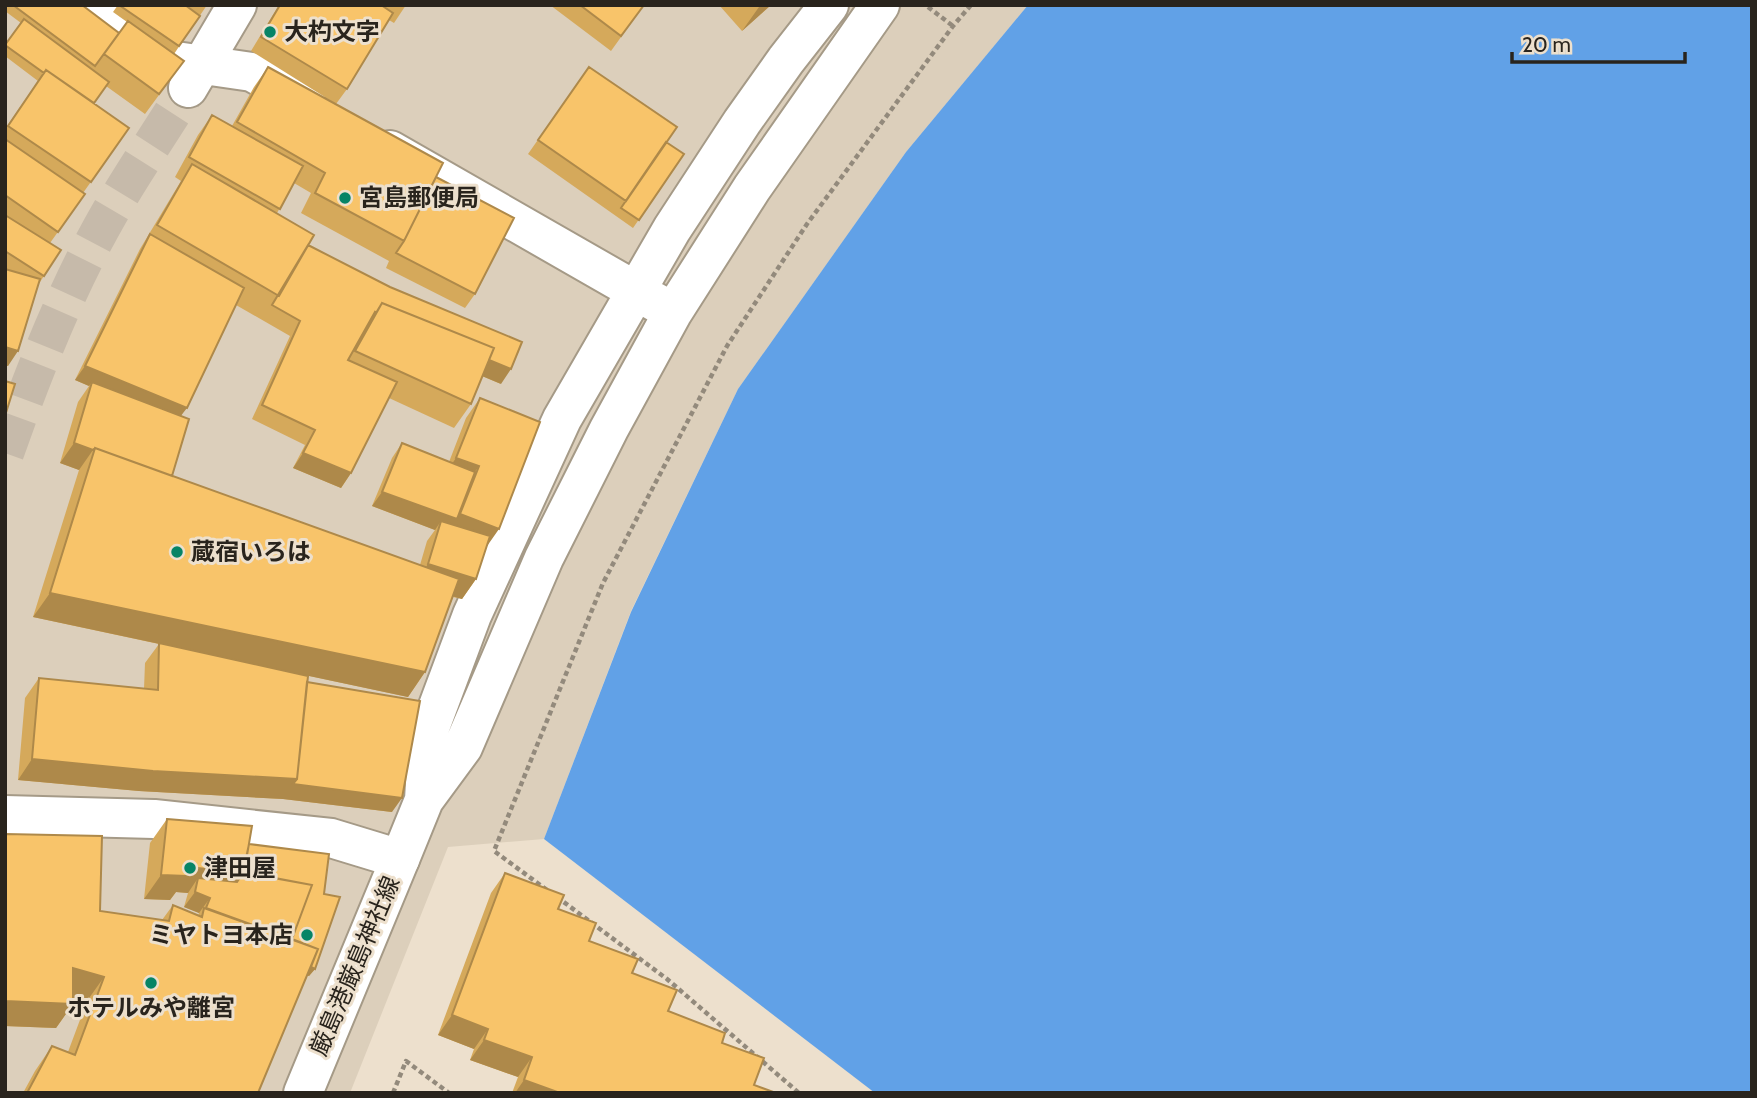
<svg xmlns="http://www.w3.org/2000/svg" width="1757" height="1098" font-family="Cabin,'Noto Sans JP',sans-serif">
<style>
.commercial{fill:#dccfbb}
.water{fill:#61a1e7}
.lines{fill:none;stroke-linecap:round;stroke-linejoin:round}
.secondary-tunnel{stroke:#c6baaa;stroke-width:38;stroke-dasharray:38 19;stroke-linecap:butt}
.minor-casing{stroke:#a59a87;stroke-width:42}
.secondary-casing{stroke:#a59a87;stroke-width:42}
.path{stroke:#938a7c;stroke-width:4.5;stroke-dasharray:5 3.5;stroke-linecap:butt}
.minor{stroke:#fff;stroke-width:38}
.secondary{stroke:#fff;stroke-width:38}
.wall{fill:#d5a95b}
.shaded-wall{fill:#ae894a}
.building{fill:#f8c46a;stroke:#ae894a;stroke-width:2}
.poi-dot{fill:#068466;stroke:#ede0cd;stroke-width:2.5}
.labels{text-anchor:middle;stroke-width:6;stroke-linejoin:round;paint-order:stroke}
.poi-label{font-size:24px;font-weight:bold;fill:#29241d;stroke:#ede0cd;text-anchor:start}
.street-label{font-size:24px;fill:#29241d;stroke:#ede0cd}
</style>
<rect width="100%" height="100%" fill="#ede0cd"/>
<!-- commercial -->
<path class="commercial" d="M11 5H1028L906 152 738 389 631 611 544 839 448 847 350 1093H5V15Z"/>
<!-- water -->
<path class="water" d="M1028 5H1752V1093H875L544 839 631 612 738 389 906 152Z"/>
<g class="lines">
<!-- secondary-tunnel -->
<path class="secondary-tunnel" d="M5 453C34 371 66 289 109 214 134 171 162 130 188 88"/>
<defs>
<path id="minor" d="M90 5 169 60 252 72 307 103
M390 150 657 303
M424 800 428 733 472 615 562 419 672 229 742 122 786 60 829 5
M400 859 424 800 463 747 544 558 609 429 673 312 752 188 880 5"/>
<path id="secondary" d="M188 88 237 5
M5 815 154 819 331 838 400 859 303 1093"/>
</defs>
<!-- minor casing -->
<use href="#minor" class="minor-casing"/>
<!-- secondary casing -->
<use href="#secondary" class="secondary-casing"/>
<!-- path -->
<path class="path" d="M928 7 953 26
M547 890 494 851 603 583 727 346 807 224 953 26 971 5
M557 897 667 979 799 1093
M393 1093 406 1061 449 1093"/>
<!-- minor -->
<use href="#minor" class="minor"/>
<!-- secondary -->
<use href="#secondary" class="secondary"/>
</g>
<!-- wall -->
<path class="wall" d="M5 5H82L119 33 127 22 113 12 118 5H207L174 54 184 61 145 114 106 86 94 103 129 128 83 193 85 194 50 243 61 250 38 285 8 366 5 365V129L38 81 5 56V44L21 23 5 11Z
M279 5H406L394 23 389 20 347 89 336 104 251 51Z
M550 5H644L611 51Z
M719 5H771L742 31Z
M268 67 436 177 475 294 465 308 386 268 389 261 301 213 311 193 294 183 277 213 308 245 501 384 482 376 471 404 454 428 389 398 351 473 341 488 293 468 305 445 252 419 290 336 236 305 181 416 172 476 420 565 427 541 435 530 372 506 392 458 402 443 449 462 466 418 480 398 486 548 476 579 462 599 453 597 425 672 408 697 244 662 307 682 392 812 283 799 139 791 18 780 25 698 39 678 144 689 145 663 159 644 33 617 79 470 60 463 78 402 89 386 75 380 140 249 181 181 175 177 198 135 212 115 232 126 254 87Z
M589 67 666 142 684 154 633 228 528 154Z
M167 819 249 844 315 969 309 976 307 975 258 1093H23L35 1071 52 1046 68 1052 87 1001 73 997V1004L56 1028 5 1026V834L100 911 162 920 173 905 198 916 199 913 184 907 188 893 176 892 170 900 144 899 150 843Z
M505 873 558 909 589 941 632 973 668 1011 722 1043 754 1085 776 1093H512L518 1077 470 1060 474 1049 438 1035 491 893Z"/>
<!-- shaded-wall -->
<path class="shaded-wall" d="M761 5H771L742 31 759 7Z
M376 313 511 369 501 384 368 328Z
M5 347 18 351 8 366 5 365Z
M85 366 187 408 176 422 92 382 89 386 75 380Z
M74 443 93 450 79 470 60 463Z
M303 453 351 473 341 488 293 468Z
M456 458 479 466 465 486 442 478Z
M382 492 457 519 446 534 441 521 435 530 372 506Z
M460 514 499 529 485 549 446 534Z
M428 564 476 579 462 599 414 585Z
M50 593 425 672 408 697 33 617Z
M32 759 297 779 402 798 392 812 283 799 139 791 18 780Z
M189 867 244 873 227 897 210 898 199 913 184 907 195 892 198 878 188 893 176 892 170 900 144 899 161 875Z
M191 933 315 969 309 976Z
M73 968 104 977 87 1001 56 993Z
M5 1001 73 1004 56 1028 5 1026Z
M452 1015 488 1029 474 1049 438 1035Z
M484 1040 532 1057 518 1077 470 1060Z
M524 1080 560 1093H515Z"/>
<!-- building -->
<path class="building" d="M13 5H82L119 33 95 66Z
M119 5H185L200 16 179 46Z
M280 5H381L393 13 347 89 261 37Z
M580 5H644L621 36Z
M24 19 109 82 94 103 46 70 44 73 5 45Z
M128 21 184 61 159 94 104 54Z
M268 67 443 163 404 241 315 193 325 173 237 122Z
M589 67 677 127 626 201 538 140Z
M46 70 129 128 91 182 8 126Z
M212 115 303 166 280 209 189 157Z
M5 139 85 194 58 232 5 195Z
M666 142 684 154 639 220 621 208Z
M192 164 314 235 279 296 157 225Z
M436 177 514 218 475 294 396 253 404 241Z
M5 215 61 250 44 276 5 251Z
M150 234 244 288 187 408 85 366Z
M308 245 390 287 522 342 511 369 489 360 494 348 382 303 376 313 375 312 348 360 397 382 351 473 303 453 315 430 262 405 300 321 272 305Z
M5 269 40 279 18 351 5 347Z
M382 303 494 348 471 404 355 351Z
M5 381 15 384 5 416Z
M92 382 189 419 172 476 95 448 93 450 74 443Z
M480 398 540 422 499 529 460 514 479 466 456 458Z
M402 443 475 472 457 519 382 492Z
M95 448 459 579 425 672 50 593Z
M441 521 490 536 476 579 428 564Z
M159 643 308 676 297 779 153 771 32 759 39 678 158 690Z
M307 682 420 701 402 798 293 784 297 779Z
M167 819 252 826 244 873 189 867 187 876 161 875Z
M5 834 102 836 100 911 169 921 173 905 202 917 204 908 318 949 258 1093H27L52 1046 75 1055 104 977 73 968V1004L5 1001Z
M249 844 329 854 324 894 340 897 315 969 311 967 318 949 292 939 312 885 246 873V858Z
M244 872 312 885 292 939 206 908 210 898 195 892 198 878 237 882Z
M505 873 564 895 558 909 596 923 589 941 638 959 632 973 677 990 668 1011 725 1033 722 1043 764 1058 754 1085 776 1093H560L524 1080 532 1057 484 1040 488 1029 452 1015Z"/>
<!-- markers -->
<g class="poi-dot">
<circle cx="270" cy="32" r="7"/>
<circle cx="345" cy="198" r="7"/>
<circle cx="177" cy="552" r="7"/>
<circle cx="190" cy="868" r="7"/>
<circle cx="307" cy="935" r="7"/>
<circle cx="151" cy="983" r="7"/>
</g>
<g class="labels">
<!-- poi labels -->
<g class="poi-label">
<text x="284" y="40">大杓文字</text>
<text x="359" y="206">宮島郵便局</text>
<text x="191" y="560">蔵宿いろは</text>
<text x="204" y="876">津田屋</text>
<text x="293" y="943" text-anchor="end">ミヤトヨ本店</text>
<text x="151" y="1016" text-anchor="middle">ホテルみや離宮</text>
</g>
<!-- street labels -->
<g class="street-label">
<text transform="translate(355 966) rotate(-67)" y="8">厳島港厳島神社線</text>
</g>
</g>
<!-- border -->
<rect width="1757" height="1098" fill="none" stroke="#29241d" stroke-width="14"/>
<!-- scale -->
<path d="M1512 52v10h173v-10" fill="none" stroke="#29241d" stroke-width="3.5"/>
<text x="1522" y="52" font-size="21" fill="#29241d" stroke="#ede0cd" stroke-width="5" paint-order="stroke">20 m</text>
</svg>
